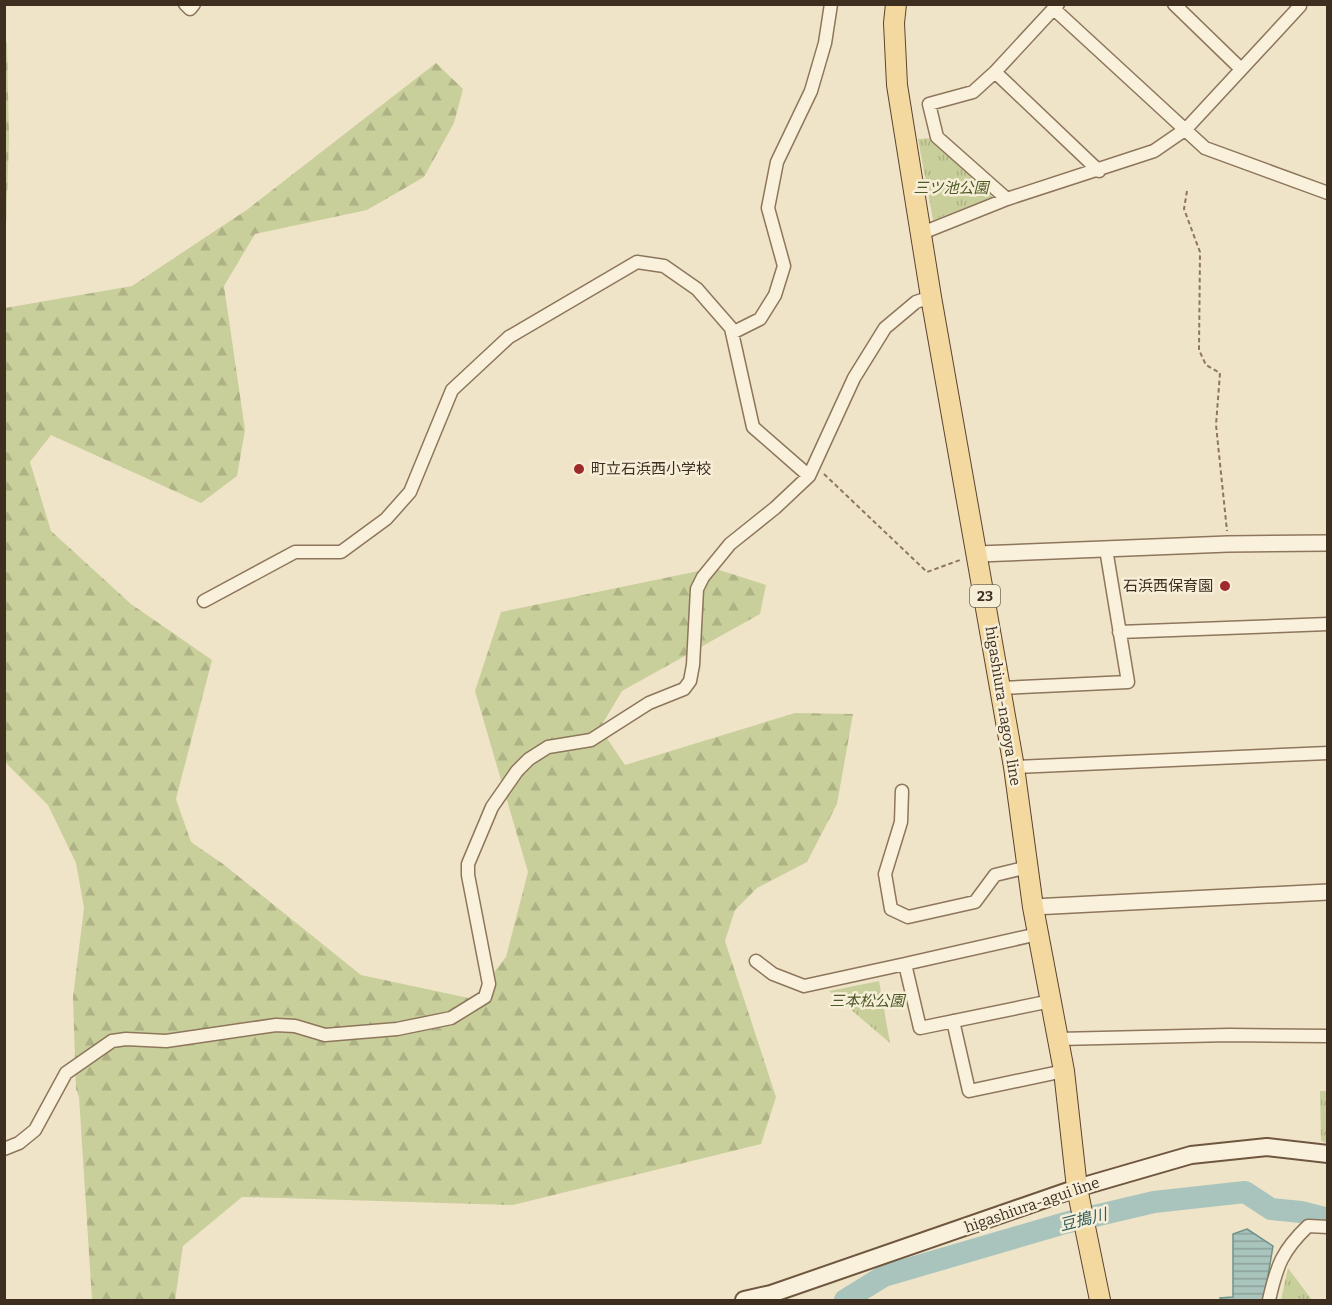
<svg xmlns="http://www.w3.org/2000/svg" width="1332" height="1305" font-family="Bitter,'Noto Sans JP',serif">
<style>
.grass{fill:url(#grass-tufts)}
.forest{fill:url(#forest-firs)}
.water{fill:url(#water-rules);stroke:#6f938a;stroke-width:1.5}
.lines{fill:none;stroke-linecap:round;stroke-linejoin:round}
.river{stroke:#a9c4bc;stroke-width:22}
.minor-casing{stroke:#8d765c;stroke-width:15}
.tertiary-casing{stroke:#8d765c;stroke-width:18}
.secondary-casing{stroke:#6f573f;stroke-width:20}
.primary-casing{stroke:#5b4430;stroke-width:22}
.path{stroke:#8d765c;stroke-width:2;stroke-dasharray:4.5 3;stroke-linecap:butt}
.minor{stroke:#faf1dc;stroke-width:12}
.tertiary{stroke:#faf1dc;stroke-width:15}
.secondary{stroke:#faf1dc;stroke-width:16}
.primary{stroke:#f3d9a0;stroke-width:20}
.poi-dot{fill:#9e2a2b;stroke:#f7eed8;stroke-width:2}
.labels{text-anchor:middle;stroke-width:5;stroke-linejoin:round;paint-order:stroke}
.shield{fill:#f7eed8;stroke:#756857;stroke-width:1.5}
.shield-label{font-size:14px;font-weight:bold;fill:#3d2e20}
.park-label{font-size:15px;font-style:italic;fill:#4d5a26;stroke:#f7eed8}
.poi-label{font-size:15px;fill:#3d2e20;stroke:#f7eed8;text-anchor:start}
.street-label{font-size:15px;fill:#3d2e20;stroke:#f7eed8}
.water-label{font-size:16px;font-style:italic;fill:#2f5d5a;stroke:#f7eed8}
</style>
<defs>
<pattern id="grass-tufts" width="24" height="20" patternUnits="userSpaceOnUse" patternTransform="scale(1.5)"><rect width="24" height="20" fill="#c9cf9b"/><path d="M3 7l-1-3M5 7V3M7 7l1-3M15 17l-1-3M17 17v-4M19 17l1-3" fill="none" stroke="#aeb285"/></pattern>
<pattern id="forest-firs" width="22" height="20" patternUnits="userSpaceOnUse" patternTransform="scale(1.5)"><rect width="22" height="20" fill="#c9cf9b"/><path d="M5 1l3.5 6h-7zM16 11l3.5 6h-7z" fill="#aeb285"/></pattern>
<pattern id="water-rules" width="6" height="5" patternUnits="userSpaceOnUse" patternTransform="scale(1.5)"><rect width="6" height="5" fill="#a9c4bc"/><path d="M0 2.5h6" fill="none" stroke="#8ba098"/></pattern>
</defs>
<rect width="100%" height="100%" fill="#f0e4c8"/>
<!-- grass -->
<path class="grass" d="M932 138 993 197 933 220 918 139Z
M879 981 890 1043 829 991Z
M1320 1091H1327V1143L1321 1141Z
M1288 1268 1312 1300H1281Z"/>
<!-- forest -->
<path class="forest" d="M7 42 9 139 5 257 4 43Z
M436 63 463 89 454 123 424 177 367 210 255 234 224 286 245 430 237 476 201 503 51 435 30 462 51 531 131 604 212 660 176 799 191 842 223 864 361 975 473 999 506 957 528 872 475 691 501 612 713 568 766 585 760 614 622 691 600 728 625 765 795 713 853 714 837 804 807 862 757 888 735 910 725 941 776 1097 761 1144 513 1205 242 1197 183 1246 175 1300H92L79 1097 76 1089 73 997 84 908 76 863 48 805 5 762V308L132 286 248 209Z"/>
<!-- water -->
<path class="water" d="M1247 1229 1273 1246 1264 1300H1221L1220 1298 1233 1297V1234Z"/>
<g class="lines">
<!-- river -->
<path class="river" d="M845 1300 884 1276 1065 1223 1154 1202 1245 1192 1271 1209 1301 1212 1328 1219"/>
<defs>
<path id="minor" d="M185 4 190 9 194 4
M1174 4 1241 69
M1054 9 1205 148 1328 193
M995 72 1099 171
M1007 199 937 137 929 104 973 92 995 72 1058 4
M922 233 1007 199 1154 151 1186 129 1300 6 1298 4
M732 333 760 319 775 295 784 266 768 208 777 162 811 91 825 43 831 4
M204 601 295 552H341L386 519 410 492 452 390 509 337 637 262 664 266 697 289 731 328 753 427 809 476
M1119 632 1328 624
M1001 688 1128 682 1106 549
M1014 767 1328 753
M902 791 901 822 885 874 891 909 908 917 975 902 995 875 1028 867
M1038 934 905 964 920 1028 1051 1001
M756 961 773 974 804 986 905 964
M953 1021 969 1091 1064 1071
M1058 1039 1229 1035 1328 1036
M4 1149 19 1143 35 1130 66 1073 112 1041 126 1039 166 1041 276 1025 295 1026 325 1035 397 1029 451 1018 485 997 489 984 468 875V864L492 807 517 771 529 759 548 747 591 740 649 703 684 689 690 681 693 665 697 589 703 577 730 544 775 508 809 476 854 378 885 328 916 302 931 297
M1269 1300C1277 1265 1282 1251 1308 1226L1328 1227"/>
<path id="tertiary" d="M978 554 1228 544 1328 543
M1033 907 1328 892"/>
<path id="secondary" d="M744 1300 771 1294 1077 1188 1191 1155 1267 1147 1328 1154"/>
<path id="primary" d="M896 4 894 23 897 85 931 297 1014 767 1033 907 1064 1071 1077 1188 1100 1300"/>
</defs>
<!-- minor casing -->
<use href="#minor" class="minor-casing"/>
<!-- tertiary casing -->
<use href="#tertiary" class="tertiary-casing"/>
<!-- secondary casing -->
<use href="#secondary" class="secondary-casing"/>
<!-- primary casing -->
<use href="#primary" class="primary-casing"/>
<!-- path -->
<path class="path" d="M1187 191 1184 209 1200 252 1199 350 1206 365 1220 373 1216 425 1227 531
M824 474 927 572 960 560"/>
<!-- minor -->
<use href="#minor" class="minor"/>
<!-- tertiary -->
<use href="#tertiary" class="tertiary"/>
<!-- secondary -->
<use href="#secondary" class="secondary"/>
<!-- primary -->
<use href="#primary" class="primary"/>
</g>
<!-- markers -->
<g class="poi-dot">
<circle cx="579" cy="469" r="6"/>
<circle cx="1225" cy="586" r="6"/>
</g>
<g class="labels">
<!-- shield labels -->
<rect class="shield" x="970" y="585" width="30" height="22" rx="4.5"/>
<g class="shield-label">
<text x="985" y="601">23</text>
</g>
<!-- park labels -->
<g class="park-label">
<text x="951" y="193">三ツ池公園</text>
<text x="867" y="1006">三本松公園</text>
</g>
<!-- poi labels -->
<g class="poi-label">
<text x="591" y="474">町立石浜西小学校</text>
<text x="1213" y="591" text-anchor="end">石浜西保育園</text>
</g>
<!-- street labels -->
<g class="street-label">
<text transform="translate(1003 706) rotate(81)" y="5">higashiura-nagoya line</text>
<text transform="translate(1032 1205) rotate(-19)" y="5">higashiura-agui line</text>
</g>
<!-- water labels -->
<g class="water-label">
<text transform="translate(1083 1219) rotate(-14)" y="6">豆搗川</text>
</g>
</g>
<!-- border -->
<rect width="1332" height="1305" fill="none" stroke="#3d2e20" stroke-width="12"/>
</svg>
